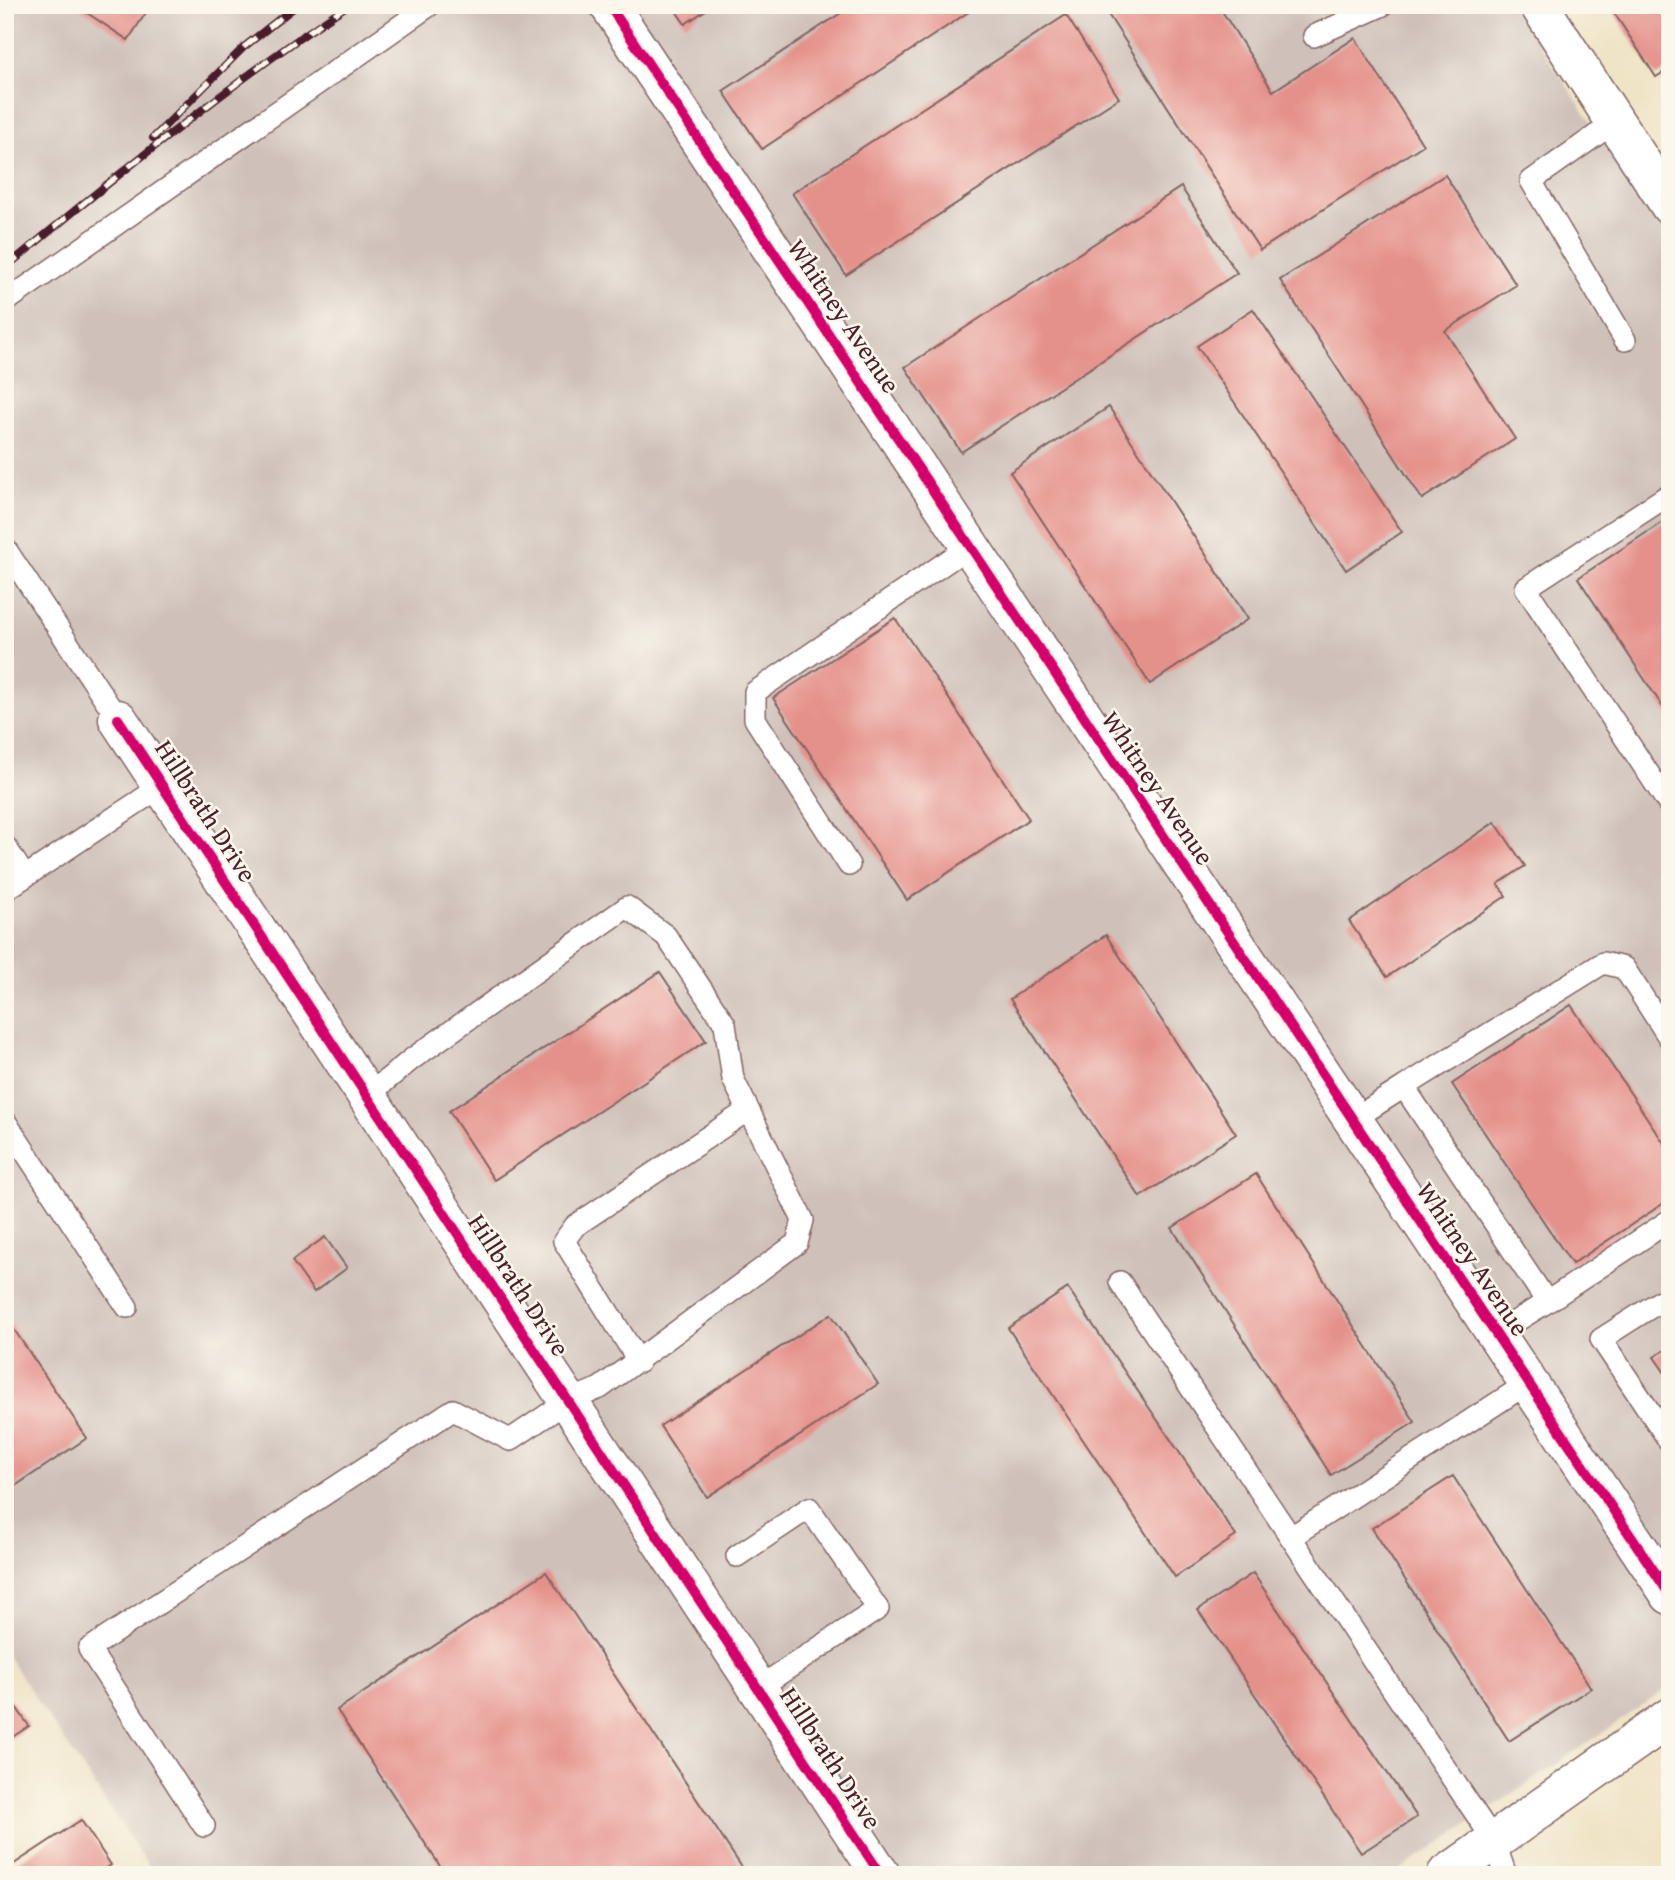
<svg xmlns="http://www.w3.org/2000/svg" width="1675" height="1880" font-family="'Gentium Book Plus',serif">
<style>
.industrial{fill:#cfc1ba}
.building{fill:#e5918b}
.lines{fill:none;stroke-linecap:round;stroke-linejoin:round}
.service-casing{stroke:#846462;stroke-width:24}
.minor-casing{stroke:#846462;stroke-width:41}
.service{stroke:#fff;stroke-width:21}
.minor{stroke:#fff;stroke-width:38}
.rail-casing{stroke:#4a1f2b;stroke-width:8}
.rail{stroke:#fbf7ec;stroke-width:5;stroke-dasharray:16;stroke-linecap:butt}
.cycleway-casing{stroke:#fbf7ec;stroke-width:15}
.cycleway{stroke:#d6006c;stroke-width:10}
.labels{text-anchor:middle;stroke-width:5;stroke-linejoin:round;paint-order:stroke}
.street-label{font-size:26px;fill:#4a1f2b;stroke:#fbf7ec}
</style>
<rect width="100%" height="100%" fill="#fbf7ec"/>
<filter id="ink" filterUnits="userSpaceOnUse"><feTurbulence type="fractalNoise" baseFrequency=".0143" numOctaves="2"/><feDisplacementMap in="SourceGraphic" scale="14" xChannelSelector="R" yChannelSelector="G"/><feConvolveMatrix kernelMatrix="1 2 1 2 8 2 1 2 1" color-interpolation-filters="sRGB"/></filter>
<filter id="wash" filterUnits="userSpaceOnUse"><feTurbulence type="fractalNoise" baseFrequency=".00686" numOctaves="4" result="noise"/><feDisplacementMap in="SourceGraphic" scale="28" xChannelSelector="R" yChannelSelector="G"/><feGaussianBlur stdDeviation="1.57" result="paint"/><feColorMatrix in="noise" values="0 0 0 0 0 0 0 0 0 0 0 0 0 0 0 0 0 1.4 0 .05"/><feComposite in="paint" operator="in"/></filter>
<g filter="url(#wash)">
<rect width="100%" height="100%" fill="#f0e4c7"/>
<!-- industrial -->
<path class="industrial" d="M5 5H1513L1670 240V1687L1393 1875H155L5 1653Z"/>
<g id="blocks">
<!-- building -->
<path class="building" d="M75 5H151L128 40Z
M672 5H713L685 24Z
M853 5H979L762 149 723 91Z
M1108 5H1218L1273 91 1355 38 1423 145 1260 250 1104 8Z
M1609 5H1670V68L1656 77Z
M1066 15 1119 98 846 275 792 193Z
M1445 175 1516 285 1445 331 1515 439 1422 499 1280 280Z
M1181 187 1237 273 961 452 905 367Z
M1253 309 1402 532 1346 570 1197 346Z
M1109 407 1248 619 1150 684 1010 472Z
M1670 517V718L1578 578Z
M895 618 1029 819 907 900 773 698Z
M1495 822 1525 866 1498 884 1506 896 1387 977 1349 921Z
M1106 935 1236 1134 1140 1197 1010 999Z
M660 972 706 1041 494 1180 449 1111Z
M1571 1005 1670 1152V1199L1572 1264 1452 1084Z
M1256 1174 1415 1422 1331 1475 1172 1228Z
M325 1237 347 1268 314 1292 292 1261Z
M1068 1288 1236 1536 1175 1577 1008 1328Z
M831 1314 878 1384 707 1497 660 1426Z
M5 1316 87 1438 15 1486 5 1471Z
M1670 1347V1380L1654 1357Z
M1453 1476 1591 1688 1509 1741 1372 1528Z
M546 1572 747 1875H446L337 1710Z
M1253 1573 1417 1817 1361 1853 1198 1610Z
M5 1691 29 1726 5 1742Z
M81 1820 111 1865 96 1875H5V1870Z"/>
</g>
</g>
<g filter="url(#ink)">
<use href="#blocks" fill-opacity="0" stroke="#846462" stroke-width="2"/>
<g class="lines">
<defs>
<path id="service" d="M1314 36 1383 5
M1615 122 1531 181 1625 340
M5 302 430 5
M1670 494 1526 588 1670 806
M5 548 118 719
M5 846 25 877
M849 865 755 719V692L970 546
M5 890 162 786
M1404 1087 1603 963 1624 968 1670 1039
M1352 1120 1404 1087 1547 1302 1495 1334
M5 1121 127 1307
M1120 1282 1494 1841 1506 1875
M1670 1295 1601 1339 1670 1442
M1547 1302 1670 1220
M639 1362 564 1241 575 1226 748 1110
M1291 1537 1528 1383
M737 1556 809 1508 878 1609 758 1688
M204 1826 89 1649 453 1410 510 1440 568 1401 600 1388 797 1243 803 1220 733 1079 725 1024 666 936 627 907 412 1059 367 1096"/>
<path id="minor" d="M609 5 1670 1595
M1539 5 1670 206
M118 719 881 1875
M1446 1875 1670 1717"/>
</defs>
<!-- service casing -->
<use href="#service" class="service-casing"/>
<!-- minor casing -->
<use href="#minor" class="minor-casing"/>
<!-- service -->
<use href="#service" class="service"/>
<!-- minor -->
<use href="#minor" class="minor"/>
<defs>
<path id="rail" d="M153 138 244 47 297 5
M5 268C116 176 228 85 348 5"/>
</defs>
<!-- rail casing -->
<use href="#rail" class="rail-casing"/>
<!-- rail -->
<use href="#rail" class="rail"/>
<defs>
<path id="cycleway" d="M609 5 1670 1595
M118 719 881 1875"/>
</defs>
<!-- cycleway casing -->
<use href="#cycleway" class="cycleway-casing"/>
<!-- cycleway -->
<use href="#cycleway" class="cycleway"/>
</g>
</g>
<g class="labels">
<!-- street labels -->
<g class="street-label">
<text transform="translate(844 316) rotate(56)" y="9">Whitney Avenue</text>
<text transform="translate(1158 788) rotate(56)" y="9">Whitney Avenue</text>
<text transform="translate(206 811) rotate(57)" y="9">Hillbrath Drive</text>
<text transform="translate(1473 1259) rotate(56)" y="9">Whitney Avenue</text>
<text transform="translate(519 1285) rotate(57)" y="9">Hillbrath Drive</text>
<text transform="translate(831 1758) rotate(57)" y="9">Hillbrath Drive</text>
</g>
</g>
<!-- margin -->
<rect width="1675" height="1880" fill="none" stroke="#fbf7ec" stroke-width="28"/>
</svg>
